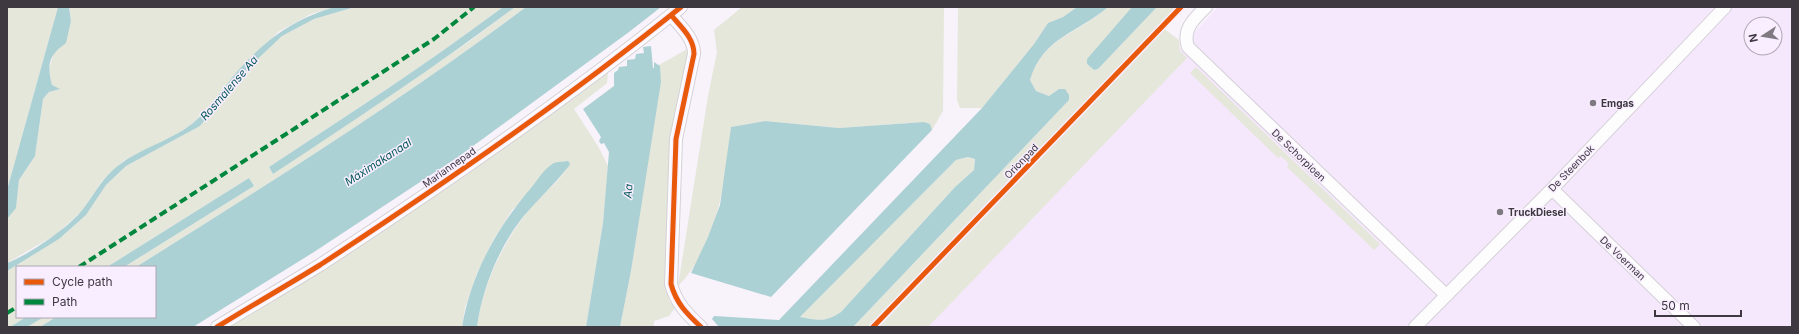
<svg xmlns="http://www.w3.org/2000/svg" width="1799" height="334" font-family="Inter,sans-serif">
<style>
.built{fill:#f5e8fc;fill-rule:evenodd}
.green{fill:#e5e7da}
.water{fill:#acd1d4;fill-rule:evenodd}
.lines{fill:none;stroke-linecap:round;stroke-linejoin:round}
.street-casing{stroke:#d5d0d8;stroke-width:14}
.street{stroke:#fefdfe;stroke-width:12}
.quiet{stroke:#00873e;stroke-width:4;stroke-dasharray:8 4;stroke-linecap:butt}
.cycleway-casing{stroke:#f9eeff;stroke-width:8}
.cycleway{stroke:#e8590c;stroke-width:5}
.poi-dot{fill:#7f7a82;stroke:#f9eeff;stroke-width:1.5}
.labels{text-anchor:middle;stroke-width:3;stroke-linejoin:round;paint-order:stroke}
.poi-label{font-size:10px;font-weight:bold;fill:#3e3941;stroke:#f9eeff;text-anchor:start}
.street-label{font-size:10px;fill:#3e3941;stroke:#f9eeff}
.water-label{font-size:11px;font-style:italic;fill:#07595b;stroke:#f9eeff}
</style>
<rect width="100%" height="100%" fill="#f8f2fb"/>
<!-- built -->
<path class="built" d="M1218 7H1792V327H924ZM1751 24H1775V48H1751Z"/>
<!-- green -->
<path class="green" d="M7 7H58L7 190Z
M69 7H335L311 14 278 32 193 123 173 137 123 161 102 181 82 211 55 235 7 263V219L16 207 19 180 35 156 43 99 49 92 59 89 52 85 49 69 54 52 71 21Z
M355 7H503C427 64 348 115 269 167L273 174 375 106 474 38 515 7H526C401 101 268 184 136 267H124L254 186 249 178 107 267H17V317H26L10 327H7V271L59 239 86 215 106 185 126 166 200 126 247 69 282 36 314 19Z
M742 7H944L943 111 932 130 930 125 924 122 839 128 765 121 731 127C725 181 718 246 678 286L708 96 717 52 714 30Z
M958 7H1077L1063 17 1048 23 1034 44 982 108H960L957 100Z
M1108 7H1132L1087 64 1094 70 1098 69 1157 7H1176L868 327H853L1069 100 1059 89 1049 96 1036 91 1030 80C1043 37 1078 34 1108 7Z
M1164 30H1166L1179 40 1180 51 1187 58 928 327H879Z
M689 48 671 138 667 287 669 300 675 308 669 316 654 321V327H620L631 271 652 132 659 65Z
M1196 67 1380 244 1374 250 1287 167 1289 164 1281 156 1278 158 1190 73Z
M608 73 607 83 574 109 598 146 608 166 603 223 586 327H477C483 283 504 240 532 206 544 193 561 180 569 165L512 210 492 242 477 273 465 308 462 327H228L552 112Z
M968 157 975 159 974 170 955 187 841 312C826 323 818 320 800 317L956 160Z
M44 317H56L40 327H27Z"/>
<!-- water -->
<path class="water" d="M58 7H69L71 21 66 43C48 56 47 64 52 85L60 89 49 92 43 99 35 156 19 180 16 208 7 219V190Z
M335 7H355L314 19 282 36 247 69 200 126 126 166 106 185 86 215 59 239 7 271V263C27 256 71 226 83 209 93 196 100 182 112 171 135 149 168 143 193 123 213 106 226 83 244 64 272 35 297 18 335 7Z
M503 7H515C437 66 355 120 273 174L269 167C348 115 427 64 503 7Z
M526 7H661L629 32 458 157 314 252 193 327H40L56 317H155V267H136C268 184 401 101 526 7Z
M1077 7H1108C1078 33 1043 37 1030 80L1036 91 1049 96 1059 89H1065L1069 95V100L853 327H719L712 319 714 316 779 320 982 108 1034 44 1048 23 1063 17ZM968 157 975 159 974 170 955 187 841 312C825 323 818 320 800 317L956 160Z
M1132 7H1157L1098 69 1094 70 1087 64V59Z
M651 46 653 68H654V62L660 66 661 82 631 271 620 327H586L603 223 609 152 604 143 601 144 599 141 601 137 583 109 614 86V73L618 70 619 67 627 66V60L635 59 636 54 644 53 643 47Z
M765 121 839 128 924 122 930 124 932 130 771 297 691 273 708 237 720 205 731 127Z
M568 161 570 164 569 166C555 184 538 199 523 217 499 247 482 289 477 327H462C471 274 496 229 531 188 537 181 543 170 551 165 555 161 563 162 568 161Z
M249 178 254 186 124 267H107Z
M26 317H44L27 327H10Z"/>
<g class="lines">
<defs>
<path id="street" d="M1206 7C1194 19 1182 29 1188 47L1446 295
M671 15C681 27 694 38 694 54L676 139 671 284C676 303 687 314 701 327
M1552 189 1694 327
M217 327C251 306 286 286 320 265 444 184 566 100 681 7
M1415 327 1552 189 1725 7"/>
</defs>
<!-- street casing -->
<use href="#street" class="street-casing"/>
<!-- street -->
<use href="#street" class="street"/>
<!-- quiet -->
<path class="quiet" d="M79 267 434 39 474 7
M7 313 17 307"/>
<defs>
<path id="cycleway" d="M671 15C681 27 694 38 694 54L676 139 671 284C676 303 687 314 701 327
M217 327C251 306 286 286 320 265 444 184 566 100 681 7
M873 327 1181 7"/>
</defs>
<!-- cycleway casing -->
<use href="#cycleway" class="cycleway-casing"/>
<!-- cycleway -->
<use href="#cycleway" class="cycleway"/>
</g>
<!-- markers -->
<g class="poi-dot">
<circle cx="1593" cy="103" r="4"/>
<circle cx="1500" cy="212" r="4"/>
</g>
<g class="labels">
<!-- poi labels -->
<g class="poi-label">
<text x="1601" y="107">Emgas</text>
<text x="1508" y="216">TruckDiesel</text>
</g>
<!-- street labels -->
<g class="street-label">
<text transform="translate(1299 155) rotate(44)" y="4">De Schorpioen</text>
<text transform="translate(1021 161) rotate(-46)" y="4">Orionpad</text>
<text transform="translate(449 167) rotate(-35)" y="4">Mariannepad</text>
<text transform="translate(1571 168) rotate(-46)" y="4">De Steenbok</text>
<text transform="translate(1623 258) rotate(44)" y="4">De Voerman</text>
</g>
<!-- water labels -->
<g class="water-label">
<text transform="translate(229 88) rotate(-49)" y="4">Rosmalense Aa</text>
<text transform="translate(378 162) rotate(-33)" y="4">Máximakanaal</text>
<text transform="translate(628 191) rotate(-84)" y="4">Aa</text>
</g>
</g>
<!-- border -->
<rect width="1799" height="334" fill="none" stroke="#3e3941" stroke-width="16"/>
<!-- legend -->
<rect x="16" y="266" width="140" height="52" fill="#f9eeff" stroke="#aea6b3"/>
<rect x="24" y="279" width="20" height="6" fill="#e8590c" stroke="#aea6b3"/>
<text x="52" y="286" font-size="12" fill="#3e3941">Cycle path</text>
<rect x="24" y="299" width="20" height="6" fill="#00873e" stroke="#aea6b3"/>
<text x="52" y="306" font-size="12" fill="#3e3941">Path</text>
<!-- north arrow -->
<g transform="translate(1763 36) rotate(258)"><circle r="19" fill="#f9eeff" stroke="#aea6b3"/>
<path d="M0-3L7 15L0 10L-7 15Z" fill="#7f7a82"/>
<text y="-6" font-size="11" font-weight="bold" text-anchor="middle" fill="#3e3941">N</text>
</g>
<!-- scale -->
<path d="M1655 310v6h86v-6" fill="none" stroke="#3e3941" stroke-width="2"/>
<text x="1661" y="310" font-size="12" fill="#3e3941" stroke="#f9eeff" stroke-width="3" paint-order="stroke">50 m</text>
</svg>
